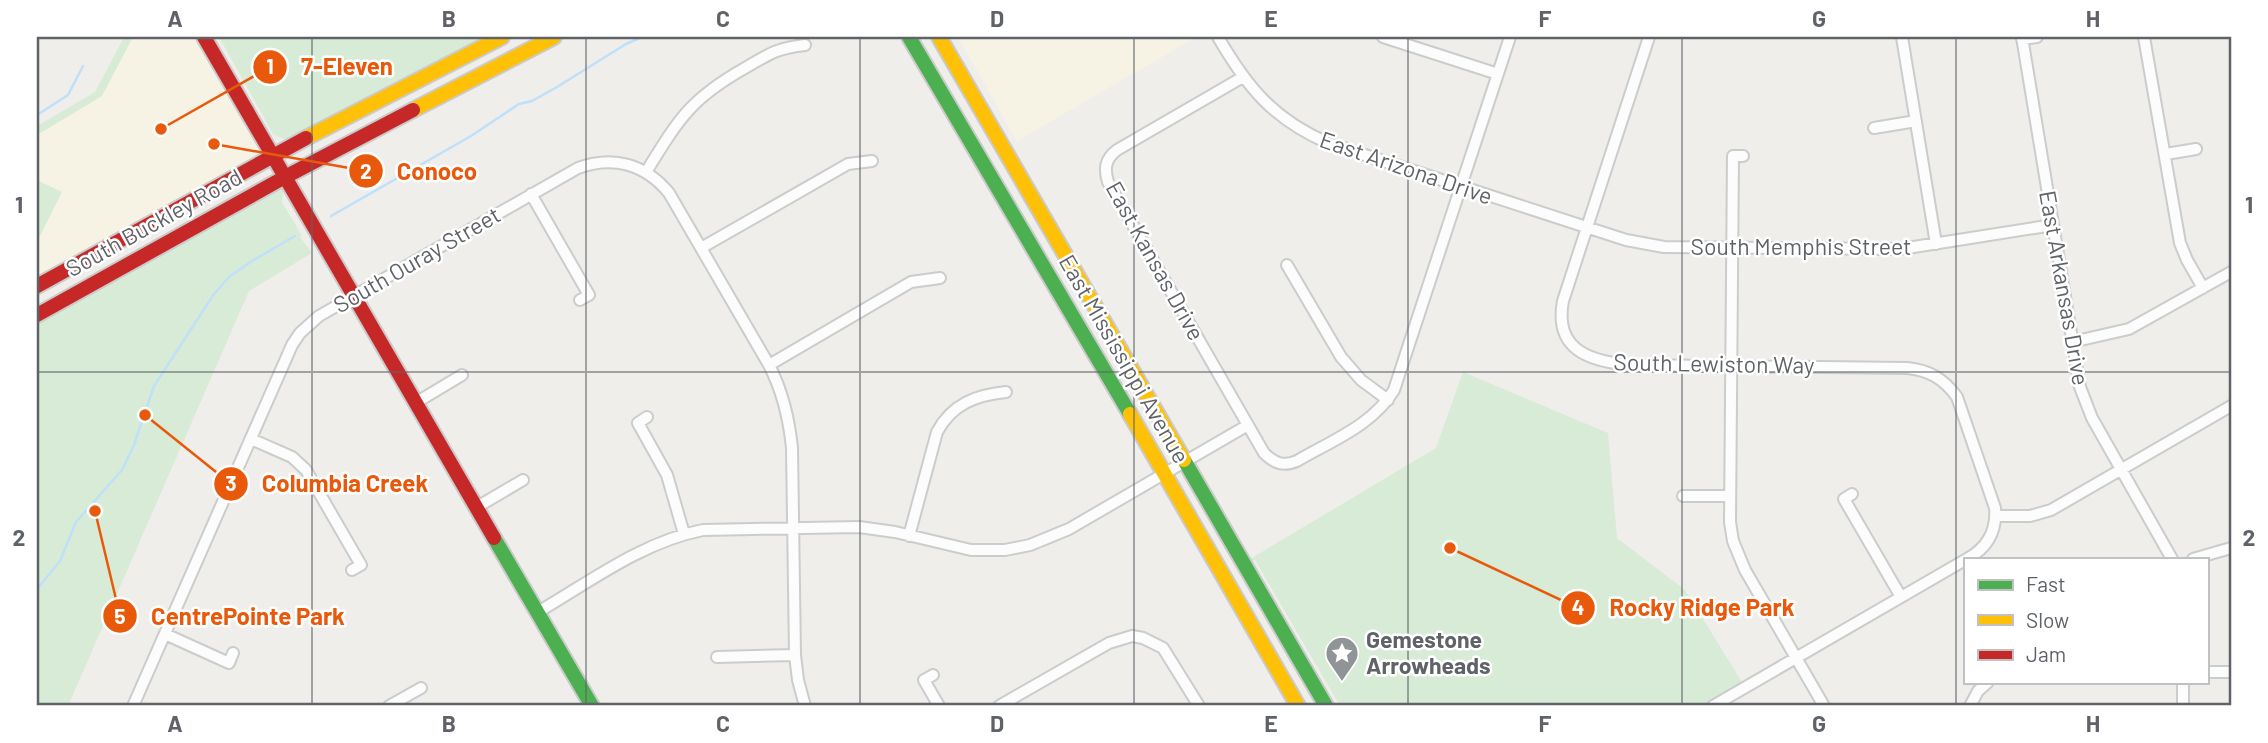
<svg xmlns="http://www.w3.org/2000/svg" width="2268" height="743" font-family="Barlow,sans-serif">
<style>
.commercial{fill:#f7f3e4}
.green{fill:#d8ebd6}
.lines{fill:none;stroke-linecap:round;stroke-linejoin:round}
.stream{stroke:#bfe0f9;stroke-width:2.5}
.street-casing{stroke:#cbcccc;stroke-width:14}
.fast-casing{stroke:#cacacb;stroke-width:18}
.slow-casing{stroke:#cacacb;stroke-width:18}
.jam-casing{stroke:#cacacb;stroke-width:18}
.street{stroke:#fdfcfc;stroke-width:10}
.fast{stroke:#4caf50;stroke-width:14}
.slow{stroke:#ffc107;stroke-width:14}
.jam{stroke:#c62828;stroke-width:14}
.grid{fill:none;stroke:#5f6368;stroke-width:2;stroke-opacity:0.55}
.labels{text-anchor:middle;stroke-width:5;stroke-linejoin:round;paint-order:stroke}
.street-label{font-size:23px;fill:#5f6368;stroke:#fff}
.poi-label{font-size:23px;font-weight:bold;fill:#5f6368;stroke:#fff;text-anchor:start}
.leader{fill:none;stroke:#e8590c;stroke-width:2.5}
.callout-dot{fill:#e8590c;stroke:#fff;stroke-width:2.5}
.mark-label{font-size:21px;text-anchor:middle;font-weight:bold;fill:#fff}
.callout-label{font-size:24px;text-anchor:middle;font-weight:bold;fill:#e8590c;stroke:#fff;stroke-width:5;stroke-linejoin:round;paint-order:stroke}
.neatline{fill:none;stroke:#5f6368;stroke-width:2.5}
.grid-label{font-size:23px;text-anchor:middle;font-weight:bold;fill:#5f6368}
</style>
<rect width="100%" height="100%" fill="#efeeea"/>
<!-- commercial -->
<path class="commercial" d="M124 37H204L273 155 37 286V126L95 92Z
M958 37H1196L1017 141Z"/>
<!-- green -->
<path class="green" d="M124 37H133L102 96 37 135V126L95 92Z
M219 37H488L286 140 273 134Z
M285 177 282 202 302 236 300 237 312 253 249 291 68 706H37V315Z
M37 180 62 192 37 242Z
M1463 372 1608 433 1617 538 1685 590 1745 687 1713 706H1340L1255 560 1245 562 1436 448Z"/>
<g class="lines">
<!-- stream -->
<path class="stream" d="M37 115 68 95 83 66
M331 216 471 136 519 104 532 101 557 87 626 44 642 37
M37 589 60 561 76 522 122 470 134 445 154 386 214 294 229 277 252 261 295 236"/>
<defs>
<path id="street" d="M1218 37C1247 87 1273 119 1328 143L1626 240 1664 247 1901 249 2053 225
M1383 37 1498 74
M1649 37 1563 301C1554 349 1588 361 1629 365L1907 368C1929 370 1944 379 1957 397L1995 508C1997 531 1987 548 1967 559
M1902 37 1936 244
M2022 37 2080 387 2092 418 2172 559
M2144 37 2180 243 2187 260 2203 288
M2022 39 2037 37
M1243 77 1117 150C1105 159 1104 169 1108 182L1264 453C1274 463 1283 467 1297 461 1331 441 1373 425 1394 390L1510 37
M1874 128 1916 121
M2166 154 2196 149
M1743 156H1733L1730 522 1733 541 1745 570 1824 706
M646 172C679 119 690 99 745 68 769 54 777 48 805 45
M531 194 589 295 580 300
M701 248 848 164 872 161
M1287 265 1341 357 1361 380 1388 400
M2072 342 2129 329 2231 272
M769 365 911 282 940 278
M417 402 462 375
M647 417 638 423 667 475 684 534
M251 439 292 457 306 470 361 565 352 570
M1852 494 1844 499 1901 597
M1683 496H1729
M477 507 523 480
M1996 516H2030L2051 510 2231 406
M909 536 937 432C952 404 976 395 1006 392
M2193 559 2231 548
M538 612C591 581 642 542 703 530L859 527 895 532 971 550H1005L1030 545 1069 529 1248 425
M165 634 229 663 233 653
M717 657 795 655
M2207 672H2231
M933 675 924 680 939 706
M2183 682V706
M133 706 292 345 300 333 319 316 578 168C613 155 645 164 669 193L769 365C783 392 789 418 792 448L795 655 798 680 805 706
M389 706 421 688
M999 706 1109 643 1132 636 1143 638 1163 648 1199 706
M1713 706 1965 560
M1970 706 1978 691 1988 682"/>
<path id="fast" d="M909 37 1130 414
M1184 460 1326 706
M494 538 592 706"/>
<path id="slow" d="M939 37 1184 460
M413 110 554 37
M306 138 502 37
M1130 414 1298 706"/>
<path id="jam" d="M204 37 494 538
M37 286 306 138
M37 315 285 177 413 110"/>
</defs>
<!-- street casing -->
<use href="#street" class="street-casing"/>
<!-- fast casing -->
<use href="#fast" class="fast-casing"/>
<!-- slow casing -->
<use href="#slow" class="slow-casing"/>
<!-- jam casing -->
<use href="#jam" class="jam-casing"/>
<!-- street -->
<use href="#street" class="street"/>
<!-- fast -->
<use href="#fast" class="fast"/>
<!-- slow -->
<use href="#slow" class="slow"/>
<!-- jam -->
<use href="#jam" class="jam"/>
</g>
<!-- grid -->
<path class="grid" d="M312 37V706M586 37V706M860 37V706M1134 37V706M1408 37V706M1682 37V706M1956 37V706M37 372H2231"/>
<!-- icons -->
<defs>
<symbol id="sight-pin" viewBox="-11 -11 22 30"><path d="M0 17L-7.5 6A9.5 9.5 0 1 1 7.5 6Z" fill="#919496" stroke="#fff"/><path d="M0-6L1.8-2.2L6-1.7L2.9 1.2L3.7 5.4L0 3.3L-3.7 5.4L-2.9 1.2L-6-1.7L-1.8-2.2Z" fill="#fff"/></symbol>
</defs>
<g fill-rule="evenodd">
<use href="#sight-pin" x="1323" y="634" width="38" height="52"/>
</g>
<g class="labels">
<!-- street labels -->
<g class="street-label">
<text transform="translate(1406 168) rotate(19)" y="8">East Arizona Drive</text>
<text transform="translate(154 223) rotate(-29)" y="8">South Buckley Road</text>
<text x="1801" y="255">South Memphis Street</text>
<text transform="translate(417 260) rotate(-30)" y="8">South Ouray Street</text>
<text transform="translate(1155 261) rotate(61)" y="8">East Kansas Drive</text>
<text transform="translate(2064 288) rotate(80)" y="8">East Arkansas Drive</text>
<text transform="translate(1124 359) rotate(60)" y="8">East Mississippi Avenue</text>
<text transform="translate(1714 364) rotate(1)" y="8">South Lewiston Way</text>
</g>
<!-- poi labels -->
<g class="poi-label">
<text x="1366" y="648">Gemestone<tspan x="1366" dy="26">Arrowheads</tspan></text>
</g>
</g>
<!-- callouts -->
<path class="leader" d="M161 129L270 67M214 144L366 171M145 415L231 484M1450 548L1578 608M95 511L120 616"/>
<g class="callout-dot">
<circle cx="161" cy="129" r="7"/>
<circle cx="214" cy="144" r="7"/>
<circle cx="145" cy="415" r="7"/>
<circle cx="1450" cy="548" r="7"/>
<circle cx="95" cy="511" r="7"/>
<circle cx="270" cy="67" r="18"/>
<circle cx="366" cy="171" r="18"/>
<circle cx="231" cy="484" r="18"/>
<circle cx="1578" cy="608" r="18"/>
<circle cx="120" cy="616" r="18"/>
</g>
<g class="mark-label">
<text x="270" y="74">1</text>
<text x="366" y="179">2</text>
<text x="231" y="491">3</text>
<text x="1578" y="615">4</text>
<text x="120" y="624">5</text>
</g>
<g class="callout-label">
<text x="347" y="75">7-Eleven</text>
<text x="437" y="180">Conoco</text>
<text x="345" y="492">Columbia Creek</text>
<text x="1702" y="616">Rocky Ridge Park</text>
<text x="248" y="625">CentrePointe Park</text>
</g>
<!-- border -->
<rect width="2268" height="743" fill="none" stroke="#ffffff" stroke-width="77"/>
<!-- legend -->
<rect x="1964" y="558" width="245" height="126" fill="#ffffff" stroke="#bfc1c3" stroke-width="2"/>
<rect x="1978" y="580" width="35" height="10" fill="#4caf50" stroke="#bfc1c3" stroke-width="2"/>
<text x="2026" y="592" font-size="21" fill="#5f6368">Fast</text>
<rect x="1978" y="615" width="35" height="10" fill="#ffc107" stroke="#bfc1c3" stroke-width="2"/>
<text x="2026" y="628" font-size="21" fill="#5f6368">Slow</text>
<rect x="1978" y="650" width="35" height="10" fill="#c62828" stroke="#bfc1c3" stroke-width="2"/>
<text x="2026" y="662" font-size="21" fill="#5f6368">Jam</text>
<rect x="38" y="38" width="2192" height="666" class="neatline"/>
<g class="grid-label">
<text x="175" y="27">A</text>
<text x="449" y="27">B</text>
<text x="723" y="27">C</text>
<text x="997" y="27">D</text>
<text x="1271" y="27">E</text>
<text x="1545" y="27">F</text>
<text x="1819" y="27">G</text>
<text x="2093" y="27">H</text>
<text x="19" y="213">1</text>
<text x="2249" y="213">1</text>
<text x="19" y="546">2</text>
<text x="2249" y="546">2</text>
<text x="175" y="732">A</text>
<text x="449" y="732">B</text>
<text x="723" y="732">C</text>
<text x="997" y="732">D</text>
<text x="1271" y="732">E</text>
<text x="1545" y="732">F</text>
<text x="1819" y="732">G</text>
<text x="2093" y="732">H</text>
</g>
</svg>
